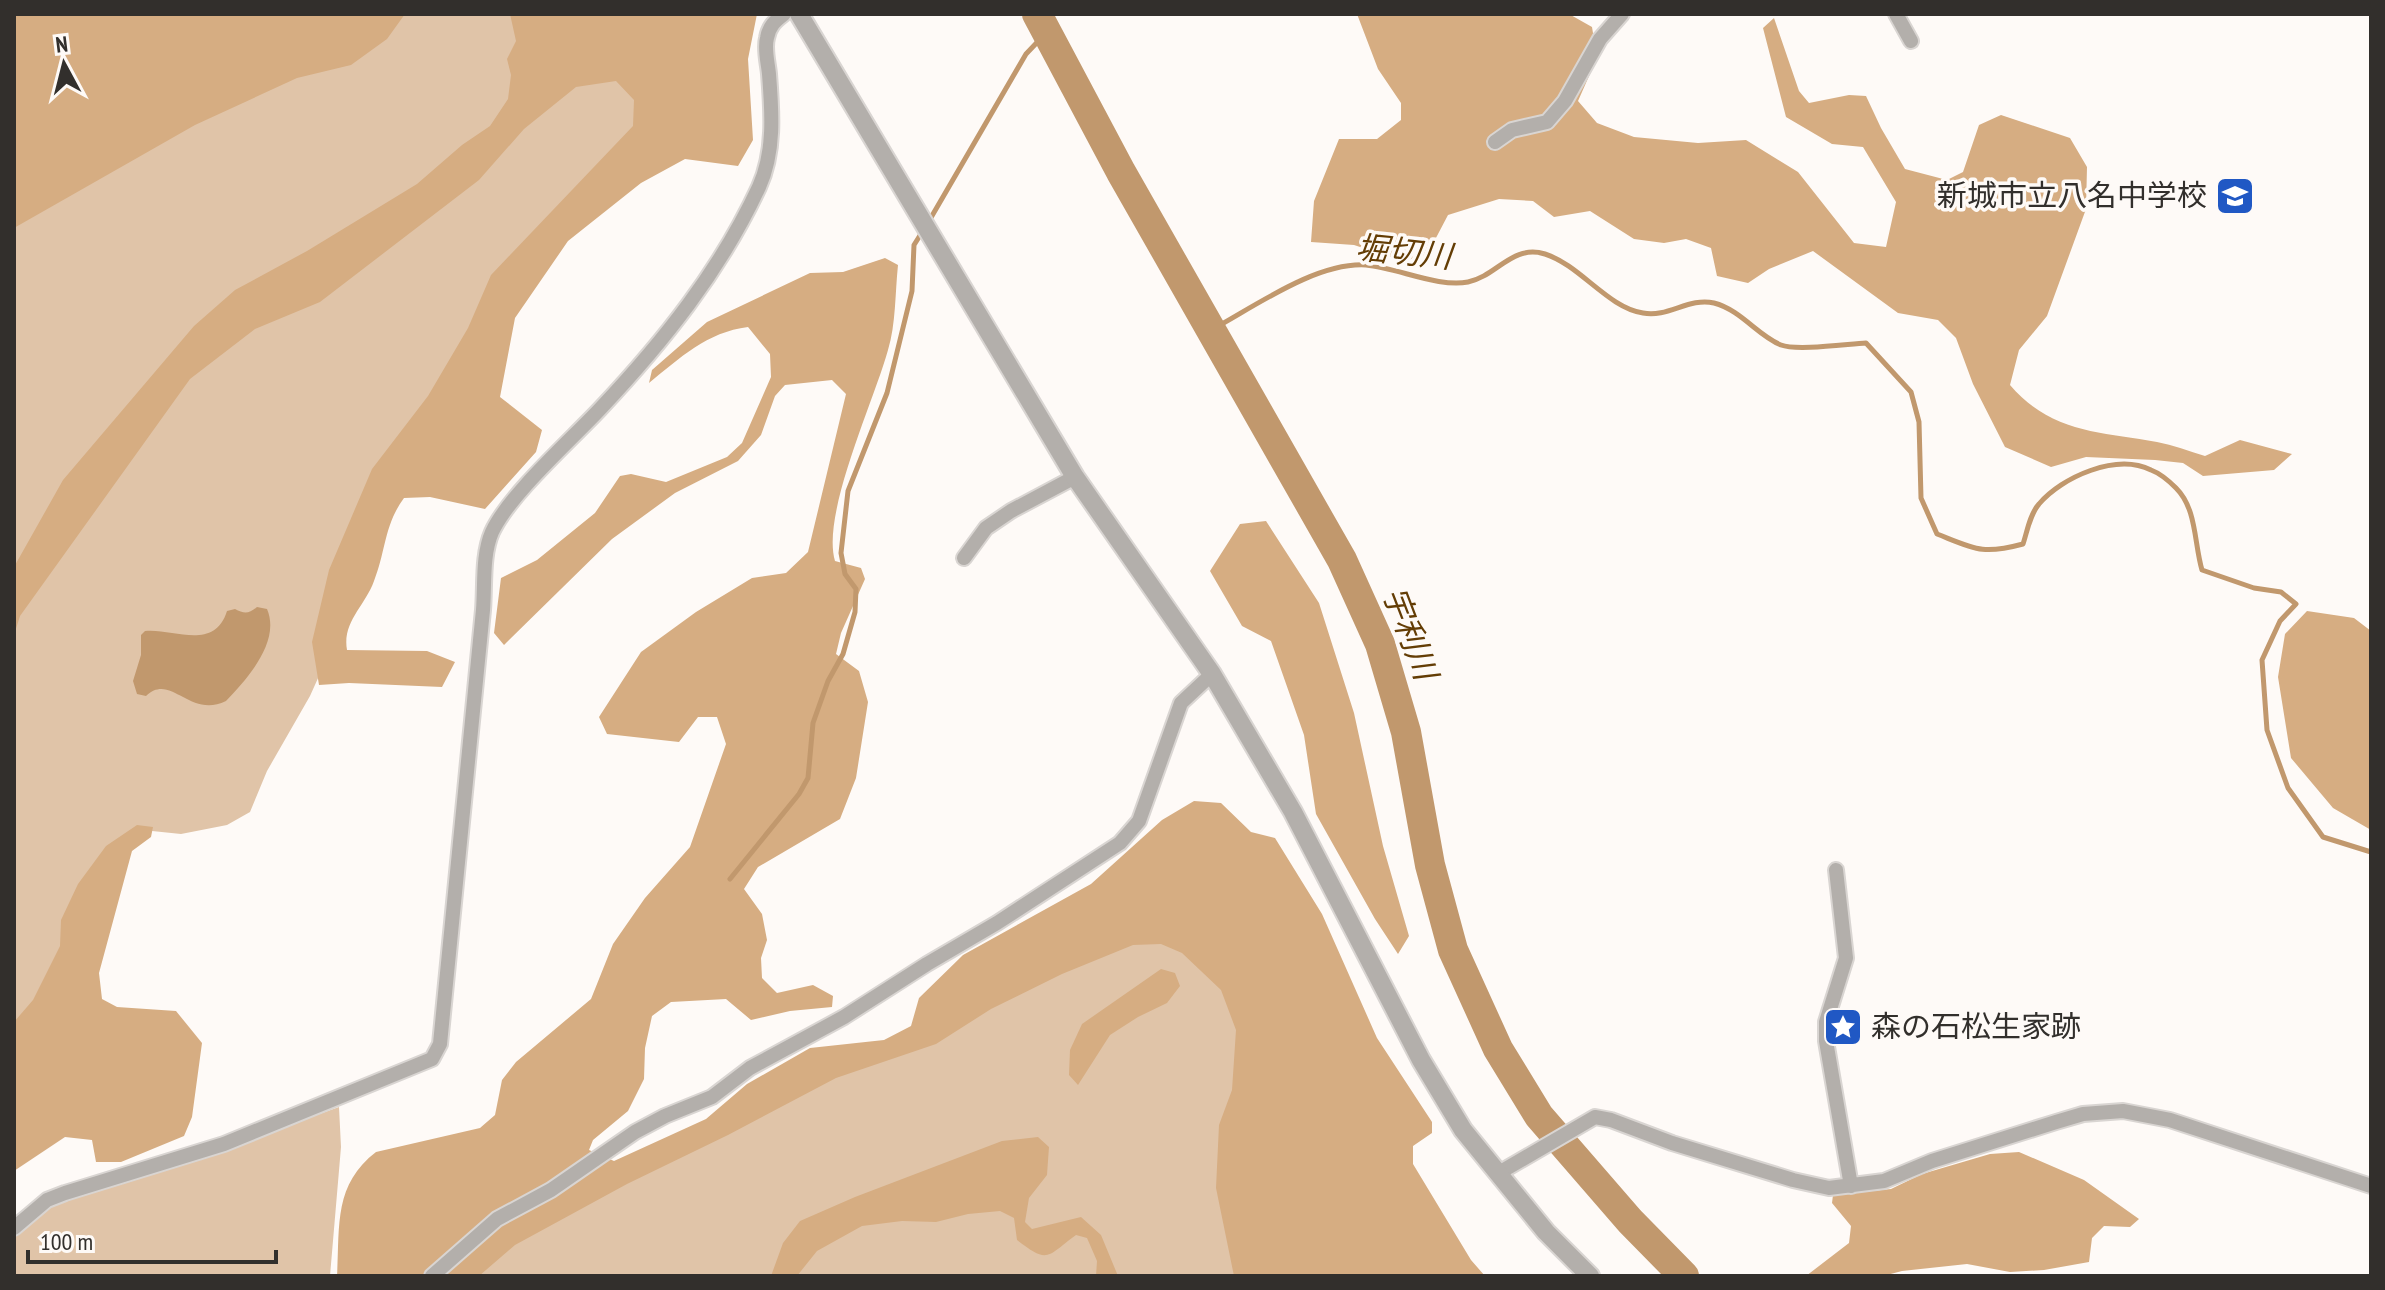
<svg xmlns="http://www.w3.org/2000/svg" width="2385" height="1290" font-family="'PT Sans Narrow','Noto Sans JP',sans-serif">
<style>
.green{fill:#e0c4a8}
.forest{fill:#d6ad82}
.water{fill:#c1986d}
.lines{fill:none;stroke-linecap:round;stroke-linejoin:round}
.stream{stroke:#c1986d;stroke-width:5}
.river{stroke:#c1986d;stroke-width:30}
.minor-casing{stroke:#d9d5d2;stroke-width:18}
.tertiary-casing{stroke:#d9d5d2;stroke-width:22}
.minor{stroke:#b3afab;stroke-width:14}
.tertiary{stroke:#b3afab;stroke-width:18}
.labels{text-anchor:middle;stroke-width:7;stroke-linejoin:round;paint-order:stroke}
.poi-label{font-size:30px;fill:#322f2c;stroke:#fefaf7;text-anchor:end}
.water-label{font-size:32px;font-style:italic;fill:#643d05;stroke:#fefaf7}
</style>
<rect width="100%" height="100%" fill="#fefaf7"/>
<!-- green -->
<path class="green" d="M337 14H565L650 107 445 396 310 696 267 771 250 812 227 825 181 834 152 831 130 846 14 1095V200Z
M1125 934 1189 939 1243 1006 1251 1276H466L509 1238Z
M339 1107 341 1147 330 1276H14L16 1235 39 1214 69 1196 142 1177Z"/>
<!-- forest -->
<path class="forest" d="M14 14H405L387 39 351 65 297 78 195 125 14 228Z
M510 14H757L748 59 753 140 738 166 685 159 641 183 568 241 515 318 500 397 542 430 536 452 485 509 430 497 404 498C384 525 386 551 374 581 365 606 342 622 347 650L427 651 455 662 442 687 349 683 319 685 312 642 329 570 372 469 428 396 468 328 491 275 633 126 634 100 616 81 576 87 524 129 479 180 320 302 255 329 190 379 20 616 14 635V567L63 480 194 326 235 290 307 251 417 184 462 145 490 126 508 99 511 75 507 59 516 41Z
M1357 14H1569L1592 27 1597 58 1578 101 1597 123 1634 137 1698 143 1746 140 1798 172 1854 243 1886 247 1896 202 1863 147 1832 144 1786 117 1763 28 1774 18 1799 91 1809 103 1849 95 1866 96 1881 128 1905 169 1947 180 1963 172 1979 125 2001 115 2070 138 2087 167 2086 209 2047 316 2019 350 2010 385C2051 433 2100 432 2157 442 2173 445 2189 451 2205 456L2240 440 2292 454 2274 470 2203 476 2183 463 2155 460 2086 457 2051 467 2005 447 1973 384 1956 338 1938 320 1898 313 1813 251 1769 269 1748 283 1717 276 1711 248 1686 239 1664 243 1634 239 1590 211 1554 217 1533 201 1499 199 1448 215 1427 255 1403 261 1354 245 1311 242 1314 201 1339 139H1377L1401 120V103L1378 69Z
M885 258 898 265C895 293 896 324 888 350 874 401 821 514 835 561L861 568 865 579 841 633 836 654 859 671 868 702 856 778 840 819 758 867 744 889 762 914 767 940 761 958 762 978 777 993 813 985 833 996 832 1007 790 1011 751 1020 726 999 671 1002 652 1016 645 1048 644 1079 628 1111 593 1140 589 1150 614 1161 706 1119 747 1084 810 1048 884 1040 911 1026 919 998 963 955 1091 884 1162 820 1194 801 1221 803 1251 832 1275 838 1322 914 1377 1038 1432 1122V1133L1413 1146V1164L1471 1260 1485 1276H1234L1216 1188 1219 1125 1232 1090 1236 1030 1221 990 1182 953 1161 944 1133 945 1062 974 991 1009 936 1044 836 1078 728 1135 627 1184 515 1245 479 1276H337C340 1227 333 1185 376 1152L480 1128 495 1115 502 1080 516 1062 591 999 613 944 645 898 690 847 726 744 717 717H698L679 742 607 734 599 717 641 652 696 612 752 578 786 573 808 552 846 394 832 380 785 385 775 396 761 435 738 461 675 493 612 539 504 645 494 633 501 578 537 560 595 513 620 476 631 474 666 482 727 457 742 443 771 377 770 354 748 327C707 332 680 358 649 383L652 370 707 322 810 273 843 272Z
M1266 521 1319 603 1354 713 1383 846 1409 936 1398 954 1375 919 1316 814 1304 735 1271 641 1242 626 1210 571 1240 524Z
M2307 611 2354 618 2371 631V830L2333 808 2291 758 2278 677 2285 634Z
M137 825 153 827 151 837 132 851 99 973 102 999 117 1007 176 1011 202 1043 192 1117 184 1136 121 1162H96L92 1140 65 1137 14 1171V1022L33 1000 60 946 61 920 78 884 106 846Z
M1161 969 1175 973 1180 986 1167 1003 1138 1017 1110 1035 1078 1085 1069 1075 1070 1050 1082 1024Z
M1038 1137 1049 1147 1047 1175 1029 1198 1025 1222 1032 1229 1081 1217 1101 1235 1118 1276H1096L1097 1261 1087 1238 1076 1235C1047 1256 1049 1265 1017 1240L1014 1218 1000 1211 968 1214 936 1222 902 1221 862 1226 817 1251 797 1276H771L783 1243 800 1221 855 1197 1002 1141Z
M2019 1152 2084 1180 2139 1219 2130 1227 2104 1226 2092 1238 2089 1262 2044 1270 2010 1272 1967 1264 1902 1271 1883 1276H1806L1849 1243 1851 1226 1832 1203 1833 1195 1891 1189 1922 1174 1990 1154Z"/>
<!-- water -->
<path class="water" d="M257 607 267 609C281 642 247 679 226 701 189 719 171 672 146 696L137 694 133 681 141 655V635L145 631C173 628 214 652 227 611L235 609C244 614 249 614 257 607Z"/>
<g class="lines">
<!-- stream -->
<path class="stream" d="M929 221 1026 54 1046 33
M1211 330C1254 307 1316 262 1366 265 1398 268 1439 288 1468 282 1497 276 1512 244 1545 254 1580 265 1608 308 1643 313 1668 318 1689 297 1714 303 1741 310 1758 336 1781 345 1797 351 1847 344 1866 343L1911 392 1919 422 1921 498 1937 534C1975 549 1982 555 2023 544 2027 532 2030 514 2039 504 2062 477 2116 453 2151 470 2159 473 2170 482 2176 488 2197 509 2194 543 2202 570L2254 588 2281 592 2296 604 2280 621 2262 660 2267 730 2288 788 2323 837 2371 852
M730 879 799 794 808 778 813 723 828 681 843 654 855 612 856 589 845 574 841 553 848 491 887 393 912 291 914 245 924 229"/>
<!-- river -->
<path class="river" d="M1037 14 1121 172 1342 560 1380 644 1406 732 1430 865 1453 950 1498 1049 1539 1116 1630 1221 1684 1276"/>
<defs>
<path id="minor" d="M1896 14 1911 41
M1495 142 1512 130 1547 122 1565 101 1600 39 1622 14
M964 558 986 528 1011 511 1075 477
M1836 870 1846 958 1826 1022V1041L1851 1186
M1497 1174 1595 1117 1611 1120 1672 1143 1793 1180 1829 1188 1884 1181 1932 1161 2056 1122 2083 1114 2123 1111 2170 1120 2371 1186
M14 1228 47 1200 65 1193 224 1144 432 1059 440 1044 483 610C485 585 482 555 492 532 509 495 571 440 600 409 663 342 720 271 759 187 775 152 772 112 769 74 768 63 764 49 767 38 769 26 775 21 784 14
M432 1276 497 1219 551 1190 635 1132 665 1116 712 1097 750 1068 844 1017 927 964 997 923 1120 843 1139 821 1181 703 1212 674"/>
<path id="tertiary" d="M799 14 1075 477 1212 674 1293 812 1421 1060 1463 1130 1546 1232 1590 1276"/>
</defs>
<!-- minor casing -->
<use href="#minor" class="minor-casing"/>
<!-- tertiary casing -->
<use href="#tertiary" class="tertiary-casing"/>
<!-- minor -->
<use href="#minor" class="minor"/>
<!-- tertiary -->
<use href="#tertiary" class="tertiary"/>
</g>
<!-- icons -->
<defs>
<symbol id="school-square" viewBox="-11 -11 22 22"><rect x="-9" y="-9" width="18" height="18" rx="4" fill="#2058c4" stroke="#fefaf7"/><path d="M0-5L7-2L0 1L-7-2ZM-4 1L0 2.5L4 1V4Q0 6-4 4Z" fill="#fff"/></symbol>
<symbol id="sight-square" viewBox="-11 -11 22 22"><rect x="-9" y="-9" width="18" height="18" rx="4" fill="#2058c4" stroke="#fefaf7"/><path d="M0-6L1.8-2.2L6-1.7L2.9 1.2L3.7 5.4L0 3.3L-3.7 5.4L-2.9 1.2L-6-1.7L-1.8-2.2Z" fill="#fff"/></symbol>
</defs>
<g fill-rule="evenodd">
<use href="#school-square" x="2213" y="174" width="44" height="44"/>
<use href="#sight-square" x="1821" y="1005" width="44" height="44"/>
</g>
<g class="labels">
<!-- poi labels -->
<g class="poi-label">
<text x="2207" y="206">新城市立八名中学校</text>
<text x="1871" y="1037" text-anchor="start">森の石松生家跡</text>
</g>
<!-- water labels -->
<g class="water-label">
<text transform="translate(1404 252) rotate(6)" y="11">堀切川</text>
<text transform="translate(1410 633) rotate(69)" y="11">宇利川</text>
</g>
</g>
<!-- border -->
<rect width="2385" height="1290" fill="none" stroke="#322f2c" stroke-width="32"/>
<!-- north arrow -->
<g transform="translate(64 64) rotate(353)" stroke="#fefaf7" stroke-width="6" paint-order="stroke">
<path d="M0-6L14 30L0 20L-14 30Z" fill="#322f2c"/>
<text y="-12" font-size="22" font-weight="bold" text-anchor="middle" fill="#322f2c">N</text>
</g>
<!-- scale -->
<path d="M28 1250v12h248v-12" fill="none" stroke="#322f2c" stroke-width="4"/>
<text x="40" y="1250" font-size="24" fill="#322f2c" stroke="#fefaf7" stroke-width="6" paint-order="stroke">100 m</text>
</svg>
